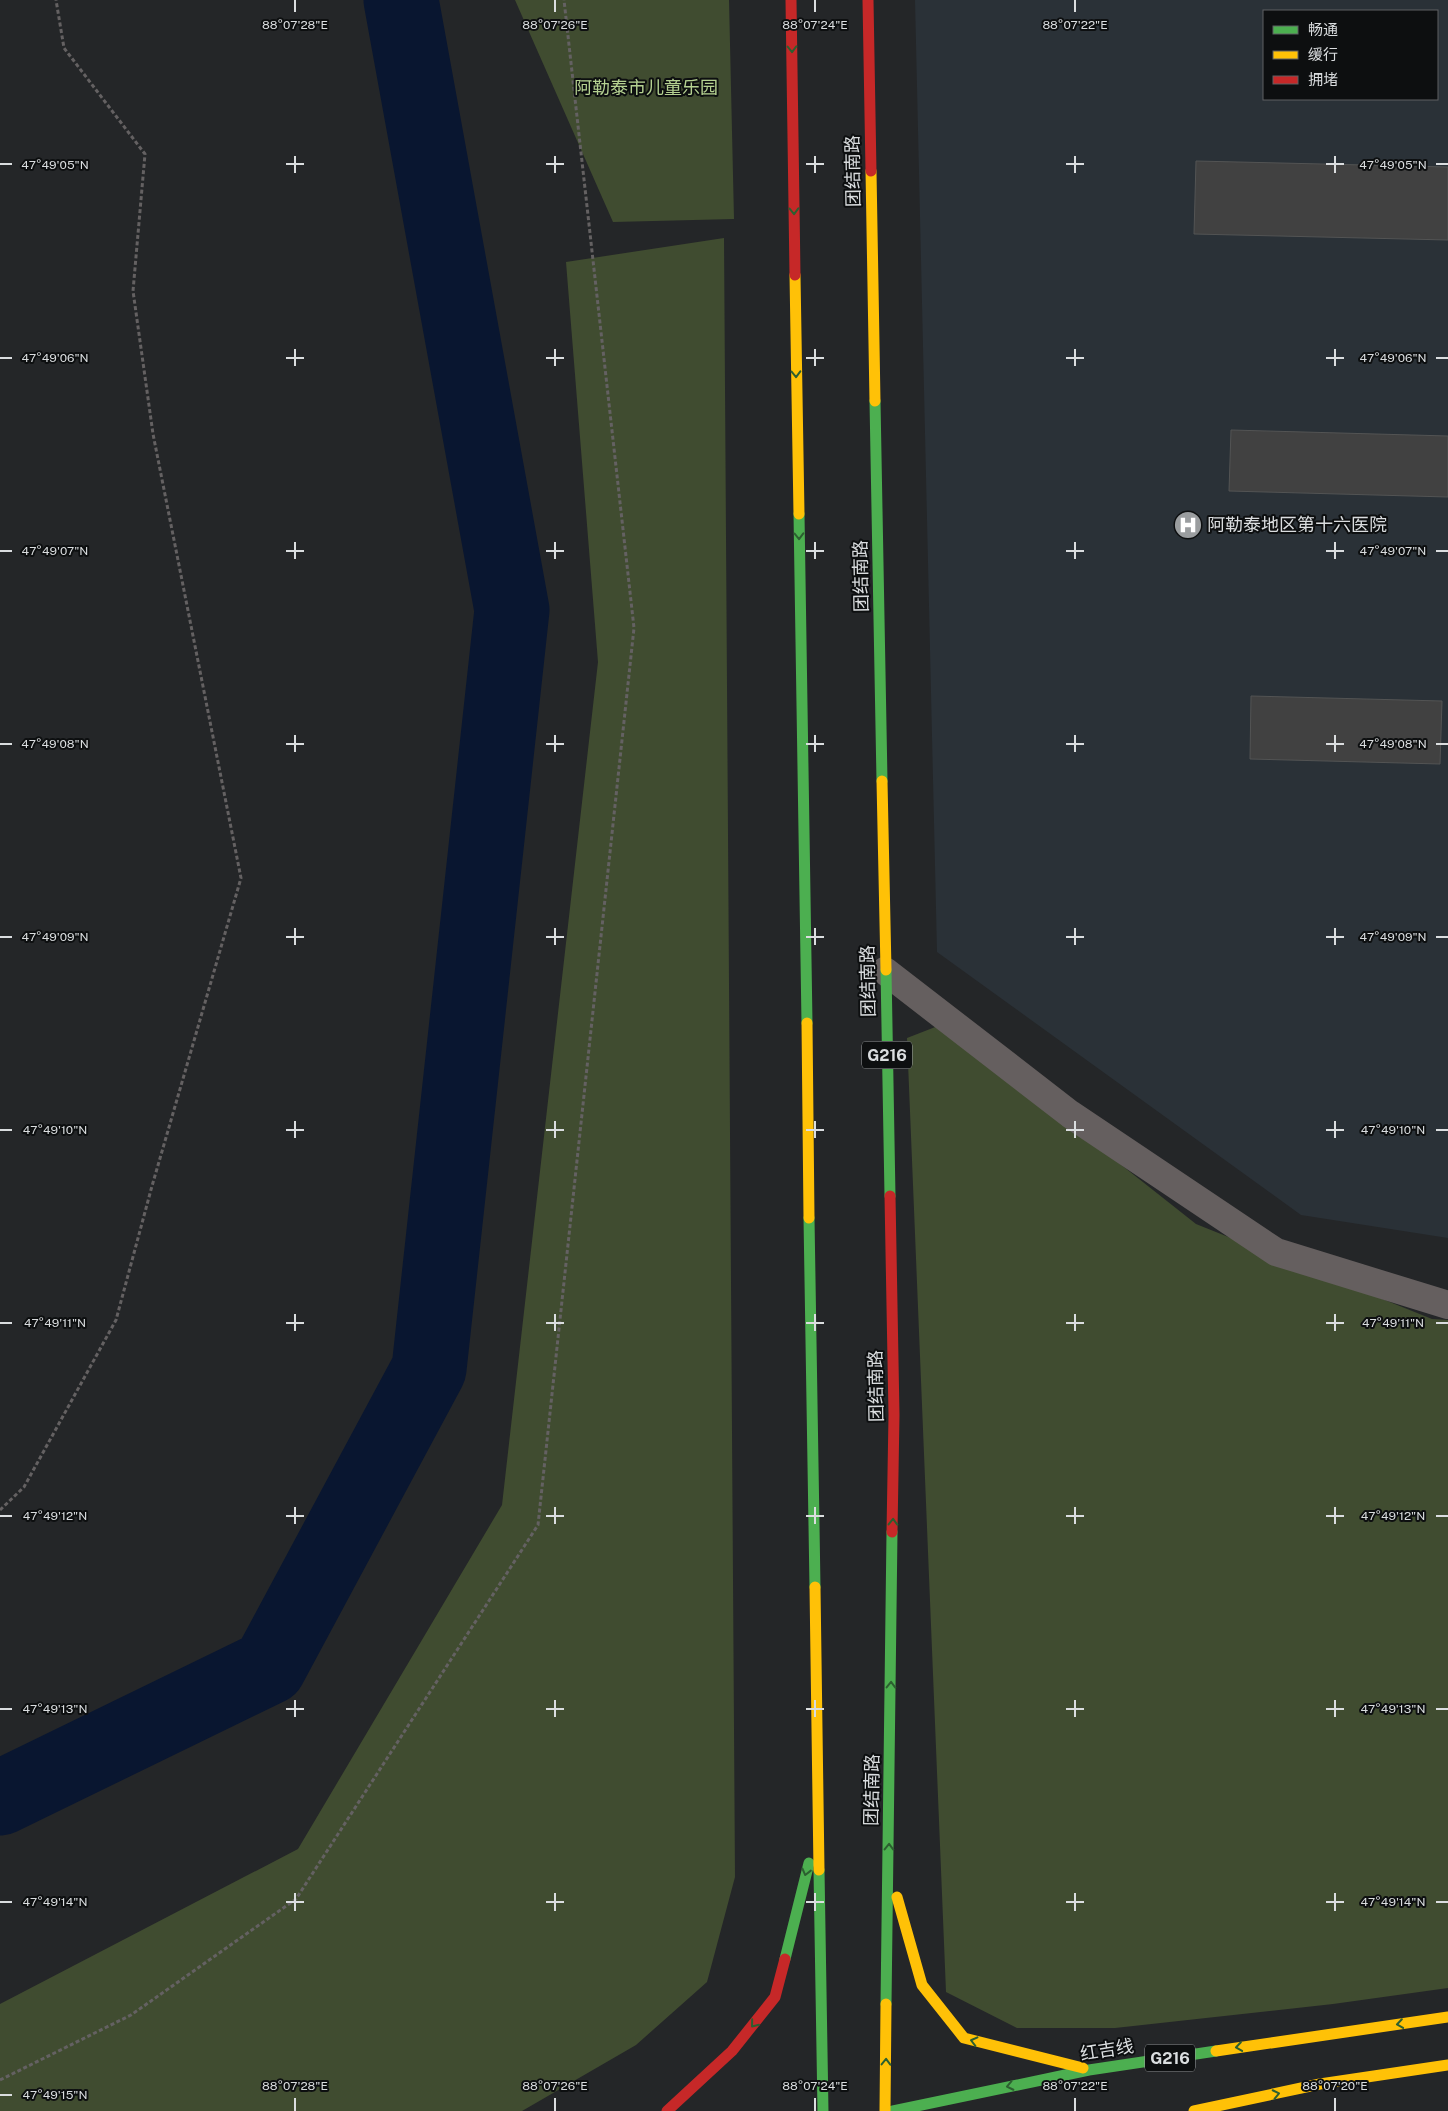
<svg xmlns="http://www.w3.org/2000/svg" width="1448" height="2111" font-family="'Public Sans','Noto Sans SC',sans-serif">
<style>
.built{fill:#2a3137;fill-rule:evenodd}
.green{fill:#404c30}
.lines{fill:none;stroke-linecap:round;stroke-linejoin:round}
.river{stroke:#091630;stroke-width:75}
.building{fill:#414141;stroke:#535454}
.path{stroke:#646162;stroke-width:3;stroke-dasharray:4 2.5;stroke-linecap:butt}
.street{stroke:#655f5f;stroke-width:28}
.fast{stroke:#4caf50;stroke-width:11}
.slow{stroke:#ffc107;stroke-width:11}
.jam{stroke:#c62828;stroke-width:11}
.oneway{stroke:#2c5f30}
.ticks{fill:none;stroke:#dadddf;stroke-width:2}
.labels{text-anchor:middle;stroke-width:4;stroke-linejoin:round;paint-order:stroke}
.shield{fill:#0d0f10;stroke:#9c9fa1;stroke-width:1}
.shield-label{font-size:16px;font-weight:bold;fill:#dadddf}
.park-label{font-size:18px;fill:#b5d191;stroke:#0d0f10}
.street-label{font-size:18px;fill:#dadddf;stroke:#0d0f10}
.poi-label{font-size:18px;fill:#dadddf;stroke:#0d0f10;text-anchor:start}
.ticks-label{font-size:12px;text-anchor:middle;fill:#dadddf;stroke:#0d0f10;stroke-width:4;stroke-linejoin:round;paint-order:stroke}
</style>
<rect width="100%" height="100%" fill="#242628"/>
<!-- built -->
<path class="built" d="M915 0H1448V1238L1301 1215 937 952ZM1264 11H1437V99H1264Z"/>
<!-- green -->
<path class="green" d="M515 0H729L734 219 613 222Z
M724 238 735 1877 707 1982 636 2045 522 2111H0V2004L298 1849 502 1505 598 662 566 262Z
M943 1024 1196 1224 1432 1319 1448 1320V1988L1333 2004 1115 2028H1017L946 1992 907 1038Z"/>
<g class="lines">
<!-- river -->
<path class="river" d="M0 1798 269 1667 429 1369 512 610 401 0"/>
</g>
<!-- building -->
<path class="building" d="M1196 161 1448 167V240L1194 234Z
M1231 430 1448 436V497L1229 491Z
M1251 696 1442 701 1440 764 1250 759Z"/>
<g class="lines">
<!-- path -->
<path class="path" d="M0 1510 24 1487 116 1320 152 1186 241 878 153 434 133 291 145 154 64 48 56 0
M0 2080 131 2015 296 1899 538 1525 634 628 564 0"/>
<!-- street -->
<path class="street" d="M885 971 1070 1114 1276 1252 1448 1305"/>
<!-- fast -->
<path class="fast" d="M875 401 882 781
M799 514 807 1023
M886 970 890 1196
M809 1218 815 1587
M819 1870 823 2111
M785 1959 809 1863
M886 2004 892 1532
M893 2111 1089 2070 1216 2051"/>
<!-- slow -->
<path class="slow" d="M871 171 875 401
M795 275 799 514
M882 781 886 970
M807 1023 809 1218
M815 1587 819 1870
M897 1897 922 1985 964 2038 1083 2068
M1216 2051 1448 2017
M885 2111 886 2004
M1194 2111 1320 2084 1448 2065"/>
<!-- jam -->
<path class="jam" d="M791 0 795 275
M868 0 871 171
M890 1196 894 1415 892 1532
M667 2111 732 2051 775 1997 785 1959"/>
</g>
<!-- one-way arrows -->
<defs><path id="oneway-chevron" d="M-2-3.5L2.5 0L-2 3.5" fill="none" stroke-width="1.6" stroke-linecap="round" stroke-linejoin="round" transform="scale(1.25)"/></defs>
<g class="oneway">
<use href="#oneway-chevron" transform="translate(792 49) rotate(89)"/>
<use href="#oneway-chevron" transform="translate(794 211) rotate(89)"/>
<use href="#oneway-chevron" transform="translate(796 374) rotate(89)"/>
<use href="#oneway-chevron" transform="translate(799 536) rotate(89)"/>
<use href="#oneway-chevron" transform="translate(893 1522) rotate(-89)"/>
<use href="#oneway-chevron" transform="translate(891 1685) rotate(-89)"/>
<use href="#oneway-chevron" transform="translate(889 1847) rotate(-89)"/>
<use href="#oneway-chevron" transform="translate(806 1872) rotate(104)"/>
<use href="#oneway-chevron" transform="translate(754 2024) rotate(129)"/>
<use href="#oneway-chevron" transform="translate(1400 2024) rotate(172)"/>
<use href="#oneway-chevron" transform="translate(974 2041) rotate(-166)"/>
<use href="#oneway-chevron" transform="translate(1239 2047) rotate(172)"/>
<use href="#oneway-chevron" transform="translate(886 2062) rotate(-89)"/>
<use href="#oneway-chevron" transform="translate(1010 2086) rotate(168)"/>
<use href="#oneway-chevron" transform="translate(1276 2094) rotate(-12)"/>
</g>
<!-- ticks -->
<path class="ticks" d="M295 0V12M555 0V12M815 0V12M1075 0V12M295 156V173M555 156V173M815 156V173M1075 156V173M1335 156V173M0 164H12M286 164H304M546 164H564M806 164H824M1066 164H1084M1326 164H1344M1436 164H1448M295 349V366M555 349V366M815 349V366M1075 349V366M1335 349V366M0 358H12M286 358H304M546 358H564M806 358H824M1066 358H1084M1326 358H1344M1436 358H1448M295 542V559M555 542V559M815 542V559M1075 542V559M1335 542V559M0 551H12M286 551H304M546 551H564M806 551H824M1066 551H1084M1326 551H1344M1436 551H1448M295 735V752M555 735V752M815 735V752M1075 735V752M1335 735V752M0 744H12M286 744H304M546 744H564M806 744H824M1066 744H1084M1326 744H1344M1436 744H1448M295 928V945M555 928V945M815 928V945M1075 928V945M1335 928V945M0 937H12M286 937H304M546 937H564M806 937H824M1066 937H1084M1326 937H1344M1436 937H1448M295 1121V1138M555 1121V1138M815 1121V1138M1075 1121V1138M1335 1121V1138M0 1130H12M286 1130H304M546 1130H564M806 1130H824M1066 1130H1084M1326 1130H1344M1436 1130H1448M295 1314V1331M555 1314V1331M815 1314V1331M1075 1314V1331M1335 1314V1331M0 1323H12M286 1323H304M546 1323H564M806 1323H824M1066 1323H1084M1326 1323H1344M1436 1323H1448M295 1507V1524M555 1507V1524M815 1507V1524M1075 1507V1524M1335 1507V1524M0 1516H12M286 1516H304M546 1516H564M806 1516H824M1066 1516H1084M1326 1516H1344M1436 1516H1448M295 1700V1717M555 1700V1717M815 1700V1717M1075 1700V1717M1335 1700V1717M0 1709H12M286 1709H304M546 1709H564M806 1709H824M1066 1709H1084M1326 1709H1344M1436 1709H1448M295 1893V1911M555 1893V1911M815 1893V1911M1075 1893V1911M1335 1893V1911M0 1902H12M286 1902H304M546 1902H564M806 1902H824M1066 1902H1084M1326 1902H1344M1436 1902H1448M0 2095H12M295 2098V2111M555 2098V2111M815 2098V2111M1075 2098V2111M1335 2098V2111"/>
<!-- icons -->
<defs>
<symbol id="hospital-disc" viewBox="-11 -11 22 22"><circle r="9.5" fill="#9a9d9f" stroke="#0d0f10"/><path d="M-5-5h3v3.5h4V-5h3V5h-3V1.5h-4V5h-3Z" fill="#fff"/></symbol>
</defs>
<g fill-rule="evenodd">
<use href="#hospital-disc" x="1172" y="509" width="32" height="32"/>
</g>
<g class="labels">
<!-- shield labels -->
<g class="shield">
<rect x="862" y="1041.5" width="50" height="27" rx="4"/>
<rect x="1145" y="2044.5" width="50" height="27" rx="4"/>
</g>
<g class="shield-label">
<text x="887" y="1061">G216</text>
<text x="1170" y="2064">G216</text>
</g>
<!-- park labels -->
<g class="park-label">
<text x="646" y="94">阿勒泰市儿童乐园</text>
</g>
<!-- street labels -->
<g class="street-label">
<text transform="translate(853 171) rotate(-91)" y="6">团结南路</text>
<text transform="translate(861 576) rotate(-91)" y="6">团结南路</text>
<text transform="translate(868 981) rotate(-91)" y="6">团结南路</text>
<text transform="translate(876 1386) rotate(-91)" y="6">团结南路</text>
<text transform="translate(872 1790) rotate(-89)" y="6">团结南路</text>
<text transform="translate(1107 2050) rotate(-9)" y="6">红吉线</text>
</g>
<!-- poi labels -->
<g class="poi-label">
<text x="1207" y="531">阿勒泰地区第十六医院</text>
</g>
</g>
<g class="ticks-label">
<text x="295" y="29">88°07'28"E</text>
<text x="555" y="29">88°07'26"E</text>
<text x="815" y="29">88°07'24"E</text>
<text x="1075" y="29">88°07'22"E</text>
<text x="1393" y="169">47°49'05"N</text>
<text x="55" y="169">47°49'05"N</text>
<text x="1393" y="362">47°49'06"N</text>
<text x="55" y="362">47°49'06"N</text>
<text x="1393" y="555">47°49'07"N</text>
<text x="55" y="555">47°49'07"N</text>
<text x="1393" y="748">47°49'08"N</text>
<text x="55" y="748">47°49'08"N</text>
<text x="1393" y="941">47°49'09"N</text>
<text x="55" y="941">47°49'09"N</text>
<text x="1393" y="1134">47°49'10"N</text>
<text x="55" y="1134">47°49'10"N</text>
<text x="1393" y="1327">47°49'11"N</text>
<text x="55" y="1327">47°49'11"N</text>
<text x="1393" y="1520">47°49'12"N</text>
<text x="55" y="1520">47°49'12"N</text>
<text x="1393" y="1713">47°49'13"N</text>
<text x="55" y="1713">47°49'13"N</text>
<text x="1393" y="1906">47°49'14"N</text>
<text x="55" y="1906">47°49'14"N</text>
<text x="295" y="2090">88°07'28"E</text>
<text x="555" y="2090">88°07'26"E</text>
<text x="815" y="2090">88°07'24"E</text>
<text x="1075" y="2090">88°07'22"E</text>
<text x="1335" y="2090">88°07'20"E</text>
<text x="55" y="2099">47°49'15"N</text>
</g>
<!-- legend -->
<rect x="1263" y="10" width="175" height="90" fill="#0d0f10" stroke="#5f6163"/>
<rect x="1273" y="26" width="25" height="8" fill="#4caf50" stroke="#5f6163"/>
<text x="1308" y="35" font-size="15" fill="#dadddf">畅通</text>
<rect x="1273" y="51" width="25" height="8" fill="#ffc107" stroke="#5f6163"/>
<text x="1308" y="60" font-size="15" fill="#dadddf">缓行</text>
<rect x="1273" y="76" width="25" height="8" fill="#c62828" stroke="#5f6163"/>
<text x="1308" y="85" font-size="15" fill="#dadddf">拥堵</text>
</svg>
